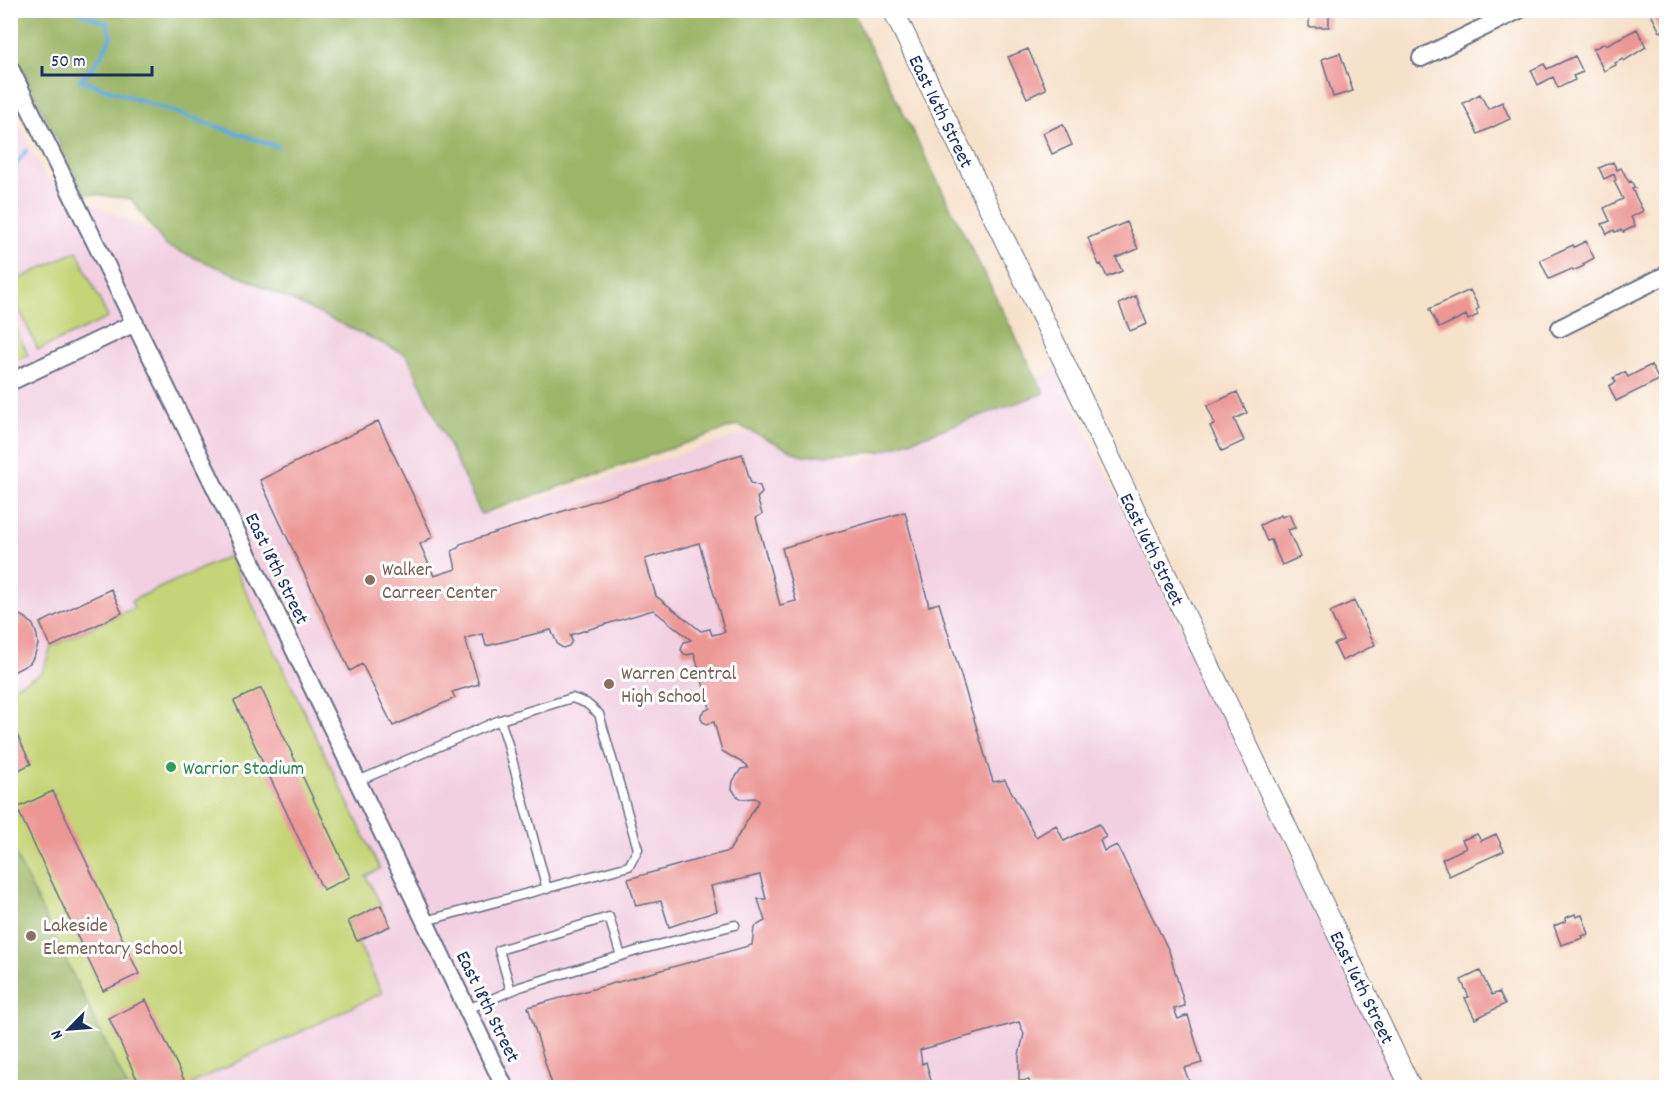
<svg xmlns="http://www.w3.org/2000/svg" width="1677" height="1098" font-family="Dekko,sans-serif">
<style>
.built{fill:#f2cfe1}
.green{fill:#c5d476;stroke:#70826a;stroke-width:1.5}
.forest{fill:#9cb667;stroke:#5c7262;stroke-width:1.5}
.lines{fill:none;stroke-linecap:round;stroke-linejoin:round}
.stream{stroke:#62abd9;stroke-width:4.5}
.building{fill:#ec9794;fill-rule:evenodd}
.service-casing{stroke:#686d83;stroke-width:11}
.minor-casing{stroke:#686d83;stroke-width:20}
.tertiary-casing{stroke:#686d83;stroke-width:22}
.service{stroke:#fff;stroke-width:8}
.minor{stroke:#fff;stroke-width:16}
.tertiary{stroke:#fff;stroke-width:20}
.education-dot{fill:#8d6e63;stroke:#fff;stroke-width:2}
.leisure-dot{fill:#2e9e5b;stroke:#fff;stroke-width:2}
.labels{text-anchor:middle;stroke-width:6;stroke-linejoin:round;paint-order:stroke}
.street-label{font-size:20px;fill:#1b2f5e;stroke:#fff}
.education-label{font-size:20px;fill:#785e54;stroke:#fff;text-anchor:start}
.leisure-label{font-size:20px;fill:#27864d;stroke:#fff;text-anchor:start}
</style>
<rect width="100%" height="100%" fill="#fff"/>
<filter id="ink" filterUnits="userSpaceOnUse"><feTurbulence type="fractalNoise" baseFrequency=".0167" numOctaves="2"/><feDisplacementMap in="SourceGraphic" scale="12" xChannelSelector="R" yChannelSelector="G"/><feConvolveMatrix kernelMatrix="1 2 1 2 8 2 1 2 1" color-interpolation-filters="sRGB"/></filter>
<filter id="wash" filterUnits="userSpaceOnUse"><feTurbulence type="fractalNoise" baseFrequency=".008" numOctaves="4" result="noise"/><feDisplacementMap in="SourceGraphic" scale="24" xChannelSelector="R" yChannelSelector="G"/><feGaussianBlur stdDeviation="1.35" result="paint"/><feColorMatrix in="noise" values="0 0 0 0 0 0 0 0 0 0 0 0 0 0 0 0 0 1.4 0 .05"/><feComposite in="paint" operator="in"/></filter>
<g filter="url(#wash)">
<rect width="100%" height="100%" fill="#f6e1c9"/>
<!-- built -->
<path class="built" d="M10 106 46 178 88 201 414 358 489 515 828 407 855 465 1056 369 1403 1087H125L11 1059Z"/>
<!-- green -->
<path class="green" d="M77 251 108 318 38 350 11 290V283Z
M10 316 28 355 11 363H10Z
M229 556 380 869 366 876 381 905 348 921 382 993 193 1083 195 1087H126L11 847V688L42 673 51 647 134 608 131 601Z"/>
<!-- forest -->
<path class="forest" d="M11 10 852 11 1044 393 879 452 803 456 738 425 481 514 407 355 242 277 166 246 131 199 84 193 11 47Z
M13 850 127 1087H11L10 851Z"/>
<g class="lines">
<!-- stream -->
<path class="stream" d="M73 10 107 23 111 36C103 55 95 66 80 80L278 147
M10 172 26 151"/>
</g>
<g id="blocks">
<!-- building -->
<path class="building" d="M1309 10H1329V27H1309Z
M1659 10H1666V29L1660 32 1651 14Z
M1637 29 1646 47 1624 61 1623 59 1615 63 1616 65 1604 71 1593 49 1605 43 1606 45Z
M1028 49 1046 89 1027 98 1008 57Z
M1340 53 1353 91 1333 97 1322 59Z
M1575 56 1583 72 1573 76 1575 80 1558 88 1553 77 1538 85 1531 70 1544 64 1547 69Z
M1480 94 1488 109 1502 102 1510 119 1478 134 1463 103Z
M1063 124 1072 145 1052 154 1043 133Z
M1613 162 1617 170 1621 168 1629 182 1631 181 1635 188 1632 189 1643 211 1631 217 1635 226 1623 232 1621 230 1615 232 1614 230 1607 234 1602 224 1610 221 1604 208 1623 199 1614 181 1616 180 1614 174 1604 179 1599 168Z
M1127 222 1138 249 1116 258 1122 271 1107 277 1101 264 1099 265 1088 238Z
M1586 241 1594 258 1583 264 1584 266 1573 271 1572 269 1549 279 1540 260 1573 245 1574 247Z
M1470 290 1479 308 1476 310 1478 315 1468 320 1466 315 1439 328 1429 309Z
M1136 296 1147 324 1130 331 1119 304Z
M1651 365 1659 380 1616 401 1609 386 1616 382 1613 378 1625 372 1628 377Z
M1237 392 1247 413 1234 419 1244 441 1222 451 1210 426 1215 424 1207 406Z
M378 421 433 537 420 544 434 576 456 569 452 551 458 548 460 544 742 454 751 483 760 486 762 493 757 498 762 514 756 518 780 605 796 601 782 548 905 512 929 606 939 603 993 782 1005 780 1036 837 1056 825 1064 841 1099 824 1106 837 1100 840 1104 851 1117 845 1169 951 1185 1006 1174 1009 1178 1019 1188 1015 1202 1063 1184 1068 1189 1081 1171 1088H1030L1029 1080 1019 1081V1055L1024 1034 1019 1022 920 1050 922 1064 926 1062 933 1088H553L528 1007 752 945 754 927 765 921 758 899H766L760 875 711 886 717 911 669 927 661 901 636 906 628 879 729 851 759 801 755 798 741 799 736 795 732 789 733 781 741 769 748 768 746 765 722 751 714 722 707 724 703 722 701 719V714L704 711 710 708 694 653 688 655 684 654 681 650 684 642 691 640 653 610 570 635 572 641 569 646 563 648 558 645 551 630 486 646 483 634 465 638 479 684 452 692 455 698 393 726 362 664 350 671 260 480ZM699 543 725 632 712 635 710 629 701 631 656 596 645 559Z
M1289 514 1295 528 1288 530 1300 557 1282 565 1271 540 1267 541 1260 525 1281 515 1282 517Z
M111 589 122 613 51 647 40 623Z
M1354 601 1375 645 1342 661 1334 644 1343 640 1330 612Z
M10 613 17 614 26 618 33 625 37 635 38 645 35 654 30 663 10 674Z
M261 688 350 877 323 890 234 701Z
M10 720 31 764 10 774Z
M53 791 139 974 103 991 17 808Z
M1477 834 1481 841 1496 834 1504 851 1449 876 1442 859 1466 848 1462 840Z
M381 905 390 926 357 941 348 921Z
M1575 914 1576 917 1582 915 1589 934 1582 936 1583 938 1561 945 1554 926 1566 921 1565 918Z
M1480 971 1492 995 1499 992 1505 1004 1475 1019 1465 998 1469 997 1461 980Z
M146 1000 188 1088H141L109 1018Z"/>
</g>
</g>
<g filter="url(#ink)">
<use href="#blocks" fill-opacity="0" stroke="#686d83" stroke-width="1.5"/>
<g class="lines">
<defs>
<path id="service" d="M500 720 507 741 547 889
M358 781 500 720 572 698 586 703 599 714 638 849 629 866 425 921
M511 991 499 950 609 917 621 956
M468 1009 520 987 643 949 735 925"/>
<path id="minor" d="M1421 58 1519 10
M10 68 290 641 505 1088
M1560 328 1666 275
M10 382 135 323"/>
<path id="tertiary" d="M893 10 1081 397 1411 1088"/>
</defs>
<!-- service casing -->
<use href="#service" class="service-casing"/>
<!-- minor casing -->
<use href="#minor" class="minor-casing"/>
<!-- tertiary casing -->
<use href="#tertiary" class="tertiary-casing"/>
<!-- service -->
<use href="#service" class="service"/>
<!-- minor -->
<use href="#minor" class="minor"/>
<!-- tertiary -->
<use href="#tertiary" class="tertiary"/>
</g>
</g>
<!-- markers -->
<g class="education-dot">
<circle cx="370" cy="580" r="6"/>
<circle cx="609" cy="684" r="6"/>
<circle cx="31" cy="936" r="6"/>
</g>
<circle class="leisure-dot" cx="171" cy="767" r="6"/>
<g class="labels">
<!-- street labels -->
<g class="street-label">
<text transform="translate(942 111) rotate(64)" y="7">East 16th Street</text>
<text transform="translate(1153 549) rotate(64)" y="7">East 16th Street</text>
<text transform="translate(278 568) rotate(64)" y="7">East 18th Street</text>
<text transform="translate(1363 987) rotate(64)" y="7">East 16th Street</text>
<text transform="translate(489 1006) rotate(64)" y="7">East 18th Street</text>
</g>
<!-- education labels -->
<g class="education-label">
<text x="382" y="575">Walker<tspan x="382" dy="23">Carreer Center</tspan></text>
<text x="621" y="679">Warren Central<tspan x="621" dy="23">High School</tspan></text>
<text x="43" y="931">Lakeside<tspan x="43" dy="23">Elementary School</tspan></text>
</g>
<!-- leisure labels -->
<g class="leisure-label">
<text x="183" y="774">Warrior Stadium</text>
</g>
</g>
<!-- margin -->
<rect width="1677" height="1098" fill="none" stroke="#fff" stroke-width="36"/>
<!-- north arrow -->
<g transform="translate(69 1029) rotate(245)" stroke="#ffffff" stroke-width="4.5" paint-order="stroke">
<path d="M0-4.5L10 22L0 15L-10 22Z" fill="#1b2f5e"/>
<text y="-9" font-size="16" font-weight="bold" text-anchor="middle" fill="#1b2f5e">N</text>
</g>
<!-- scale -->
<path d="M42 66v9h110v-9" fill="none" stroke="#1b2f5e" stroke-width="3"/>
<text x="51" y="66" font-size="18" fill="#1b2f5e" stroke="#ffffff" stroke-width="4.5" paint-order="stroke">50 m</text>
</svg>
